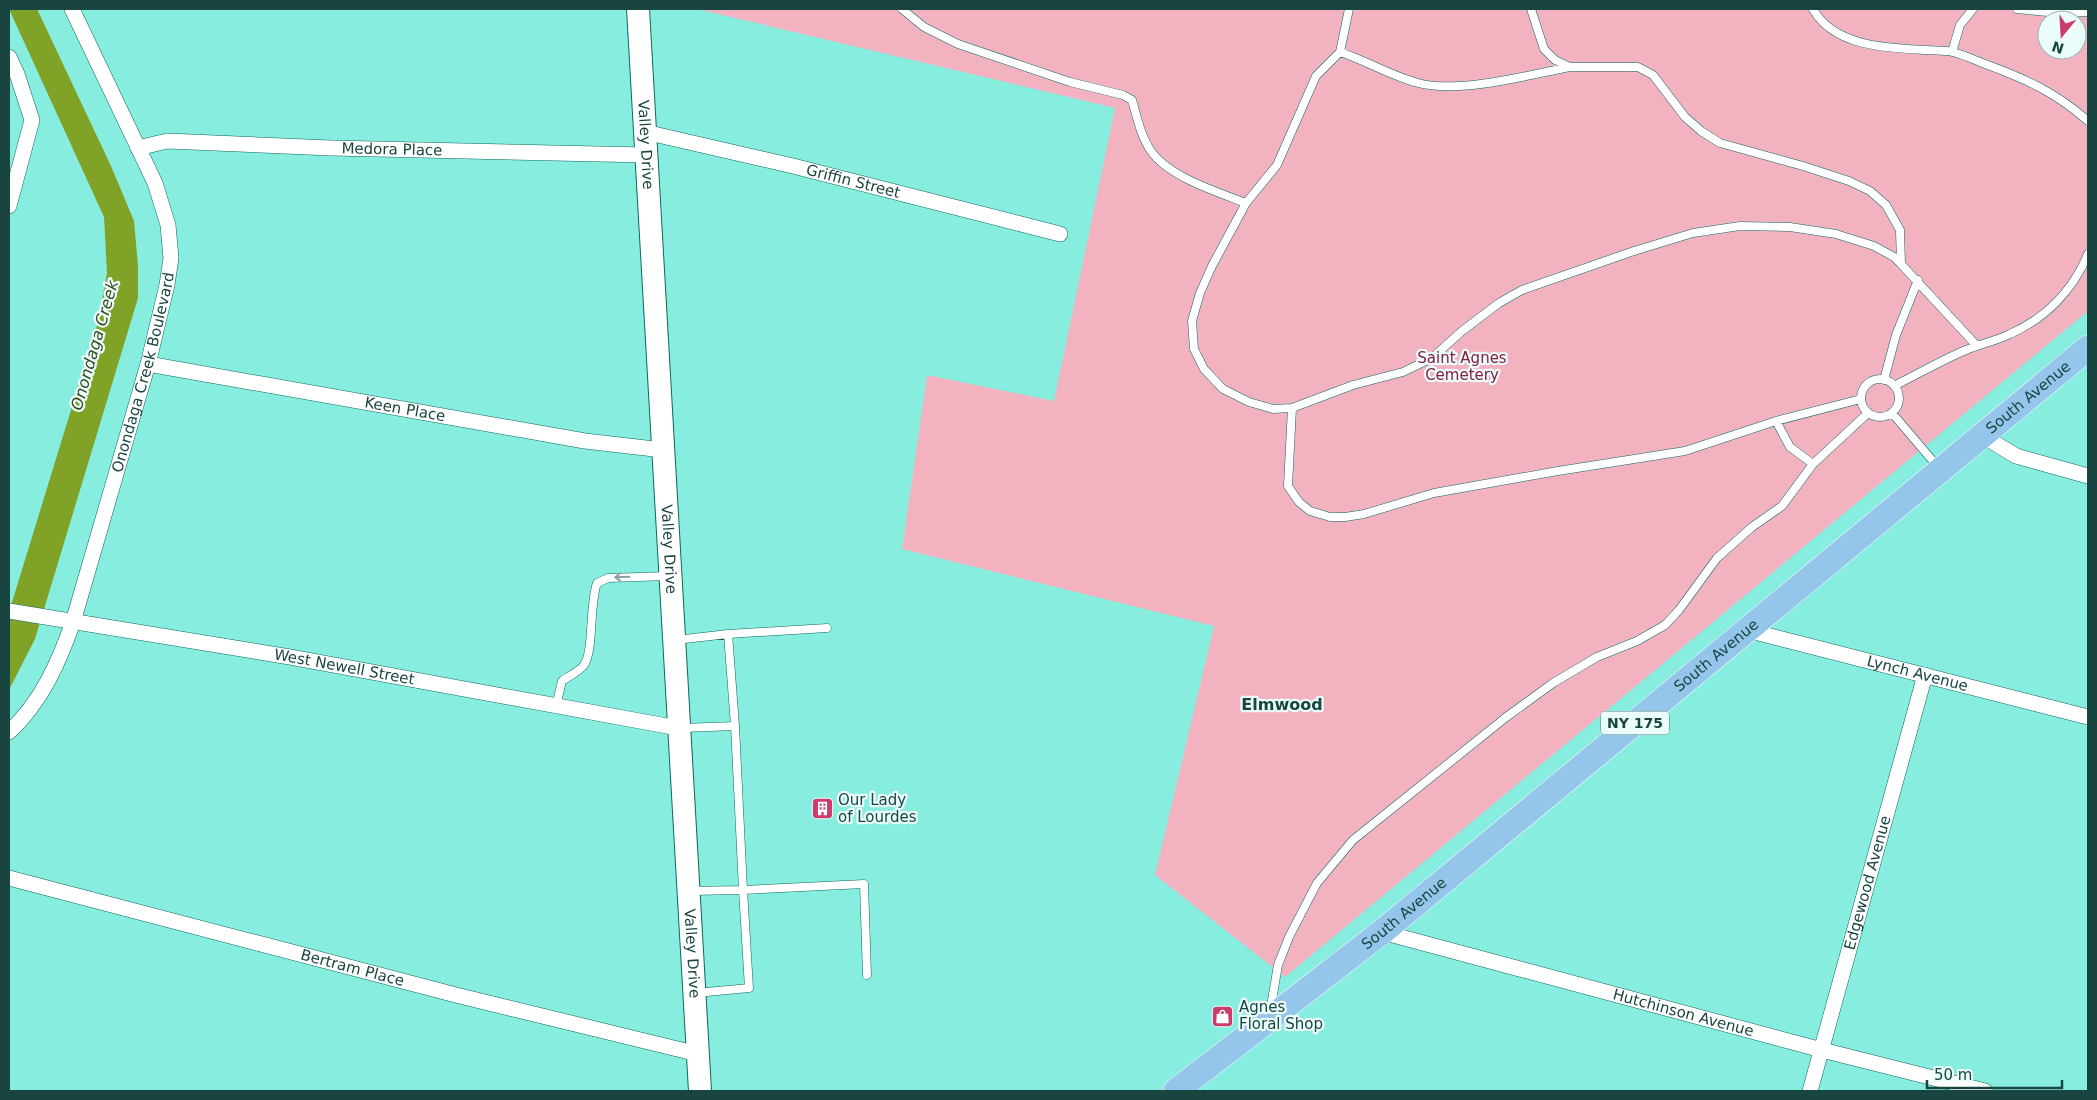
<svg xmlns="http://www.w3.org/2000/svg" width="2097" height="1100" font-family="'DejaVu Sans',sans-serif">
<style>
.green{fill:#f3b2c0;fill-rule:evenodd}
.water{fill:#80a327}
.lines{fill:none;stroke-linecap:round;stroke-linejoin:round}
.service-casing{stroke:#0d685f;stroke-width:9}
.minor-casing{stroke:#0d685f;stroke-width:16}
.secondary-casing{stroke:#0d685f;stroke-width:24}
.primary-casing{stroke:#fff;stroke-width:26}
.service{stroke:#fff;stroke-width:8}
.minor{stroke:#fff;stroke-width:15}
.secondary{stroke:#fff;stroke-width:22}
.primary{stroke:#94c5eb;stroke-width:25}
.oneway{stroke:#8ca2a0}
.labels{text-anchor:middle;stroke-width:4.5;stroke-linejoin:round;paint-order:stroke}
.shield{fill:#eafdfa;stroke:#587c78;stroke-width:1}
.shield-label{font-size:14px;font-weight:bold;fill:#194540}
.street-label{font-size:15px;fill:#194540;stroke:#eafdfa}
.park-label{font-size:15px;fill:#871b42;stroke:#eafdfa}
.poi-label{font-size:15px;fill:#194540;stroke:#eafdfa;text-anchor:start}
.water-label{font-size:16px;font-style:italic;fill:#394819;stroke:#eafdfa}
.neighbourhood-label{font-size:16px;font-weight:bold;fill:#194540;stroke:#eafdfa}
</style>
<rect width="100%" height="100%" fill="#86eddf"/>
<!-- green -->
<path class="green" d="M697 9H2088V311L1285 977 1155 875 1214 626 902 549 927 375 1054 401 1115 108ZM2047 20H2077V50H2047Z"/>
<!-- water -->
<path class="water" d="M9 9H37L111 166 134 221 138 266V298L35 639 9 690V612L98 322 107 273 104 217Z"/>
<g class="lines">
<defs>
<path id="service" d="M902 9 924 27 958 44 1070 82 1123 95 1132 100C1137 117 1141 137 1151 151 1169 177 1217 192 1246 203
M1349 9 1340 52 1316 76 1277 165 1246 203 1212 266 1200 293 1192 321 1194 349 1204 369 1223 389 1249 402 1273 409 1292 408 1353 385 1403 372 1432 358 1462 331 1499 303 1522 290 1634 251 1693 233 1740 226 1790 227 1836 234 1874 246 1894 257 1901 264 1977 346
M1531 9 1544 49 1555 60 1570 67H1638L1653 75 1685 117 1701 131 1720 143 1803 166 1849 181 1870 191 1886 205 1900 230 1901 264
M1813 9C1834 47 1888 48 1926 50 1935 51 1944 50 1953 52 1964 55 1975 60 1985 64 2026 79 2055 92 2088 121
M2017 9 2058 13 2088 12
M1340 52C1367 61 1391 76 1418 83 1459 94 1528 75 1570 67
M1952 52 1960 25 1973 9
M1861 398a19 19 0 1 1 38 0a19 19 0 1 1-38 0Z
M1884 380 1896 335 1918 280
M1894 386C1918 374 1942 360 1966 350 1980 344 1996 341 2010 334 2046 318 2073 290 2088 254
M1292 408 1288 486 1299 502 1310 511 1330 517H1345L1364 514 1434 493 1558 471 1685 451 1776 421 1861 399
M1892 413 1938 467
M1776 421 1790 447 1813 464
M728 634 827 628
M676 640 728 634 735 726
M556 706 562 681C569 676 580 671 584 665 594 651 589 605 597 583L608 578 669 576
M682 728 735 726 743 890 864 884 867 975
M690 891 743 890 749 988 696 993
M1270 1012 1278 965 1289 937 1317 883 1353 840 1505 718 1553 683 1597 657 1637 641 1665 625 1679 610 1717 558 1752 527 1782 506 1813 464 1868 413"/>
<g id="minor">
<path d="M9 57 17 74 32 120 9 206"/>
<path id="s1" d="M645 132 793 166 1060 234"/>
<path id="s2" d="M138 148 167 141 331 148 646 155"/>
<path id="s3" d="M148 364 585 441 663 450"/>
<path d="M1983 436 2016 456 2088 476"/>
<path id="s4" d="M9 611 290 657 678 728"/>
<path id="s5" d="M1747 630 2088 717"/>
<path id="s6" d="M9 732C41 703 59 662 73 622L148 364 167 285 171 258 168 225 155 183 72 9"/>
<path id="s7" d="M9 878 456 995 698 1054"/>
<path id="s8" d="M1382 932 1822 1050 1985 1091"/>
<path id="s9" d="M1810 1091 1925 675"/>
</g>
<g id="secondary">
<path id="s10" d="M638 9 700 1091"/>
</g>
<g id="primary">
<path id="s11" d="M1176 1091 1382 932 2088 348"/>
</g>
</defs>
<!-- service casing -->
<use href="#service" class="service-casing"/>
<!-- minor casing -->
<use href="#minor" class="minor-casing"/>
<!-- secondary casing -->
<use href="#secondary" class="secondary-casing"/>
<!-- primary casing -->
<use href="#primary" class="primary-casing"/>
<!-- service -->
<use href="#service" class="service"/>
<!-- minor -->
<use href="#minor" class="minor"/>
<!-- secondary -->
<use href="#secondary" class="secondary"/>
<!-- primary -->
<use href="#primary" class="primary"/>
</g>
<!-- one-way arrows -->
<defs><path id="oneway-shaft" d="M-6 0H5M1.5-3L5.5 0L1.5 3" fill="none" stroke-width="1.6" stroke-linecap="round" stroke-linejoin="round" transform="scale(1.25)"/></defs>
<use class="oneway" href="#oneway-shaft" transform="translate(622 577) rotate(178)"/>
<!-- icons -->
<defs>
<symbol id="building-square" viewBox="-11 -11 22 22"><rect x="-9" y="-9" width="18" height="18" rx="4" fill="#c93c6b" stroke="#eafdfa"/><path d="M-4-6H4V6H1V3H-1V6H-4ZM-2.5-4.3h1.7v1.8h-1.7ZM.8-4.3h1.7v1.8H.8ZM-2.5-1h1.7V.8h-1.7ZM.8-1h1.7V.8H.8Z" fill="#fff"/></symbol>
<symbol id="shop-square" viewBox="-11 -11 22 22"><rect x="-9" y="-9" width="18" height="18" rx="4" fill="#c93c6b" stroke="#eafdfa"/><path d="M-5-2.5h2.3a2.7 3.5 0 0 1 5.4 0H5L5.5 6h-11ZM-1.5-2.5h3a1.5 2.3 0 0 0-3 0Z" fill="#fff"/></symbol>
</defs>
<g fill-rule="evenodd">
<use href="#building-square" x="810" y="796" width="25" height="25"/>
<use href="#shop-square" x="1210" y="1004" width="25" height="25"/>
</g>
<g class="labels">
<!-- shield labels -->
<rect class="shield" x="1601" y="711.5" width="68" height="23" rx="4"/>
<g class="shield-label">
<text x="1635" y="728">NY 175</text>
</g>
<!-- street labels -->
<g class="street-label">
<text dy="5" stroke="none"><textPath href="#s10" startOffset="136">Valley Drive</textPath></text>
<text dy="5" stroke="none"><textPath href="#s2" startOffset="255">Medora Place</textPath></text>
<text dy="5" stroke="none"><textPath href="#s1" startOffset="214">Griffin Street</textPath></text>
<text dy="5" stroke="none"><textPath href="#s6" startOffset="388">Onondaga Creek Boulevard</textPath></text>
<text dy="5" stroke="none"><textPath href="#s11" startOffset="1099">South Avenue</textPath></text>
<text dy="5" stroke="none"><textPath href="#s3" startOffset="261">Keen Place</textPath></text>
<text dy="5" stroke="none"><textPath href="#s10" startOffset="541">Valley Drive</textPath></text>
<text dy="5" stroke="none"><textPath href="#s11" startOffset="694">South Avenue</textPath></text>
<text dy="5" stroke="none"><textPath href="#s4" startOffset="340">West Newell Street</textPath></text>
<text dy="5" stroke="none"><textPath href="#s5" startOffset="176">Lynch Avenue</textPath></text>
<text dy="5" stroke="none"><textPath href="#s9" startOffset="216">Edgewood Avenue</textPath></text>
<text dy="5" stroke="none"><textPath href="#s11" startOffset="289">South Avenue</textPath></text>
<text dy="5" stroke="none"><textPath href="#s10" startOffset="946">Valley Drive</textPath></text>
<text dy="5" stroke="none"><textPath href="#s7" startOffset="355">Bertram Place</textPath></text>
<text dy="5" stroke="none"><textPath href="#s8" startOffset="312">Hutchinson Avenue</textPath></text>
</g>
<!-- park labels -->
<g class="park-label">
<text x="1462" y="363">Saint Agnes<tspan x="1462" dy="17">Cemetery</tspan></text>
</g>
<!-- poi labels -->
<g class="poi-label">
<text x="838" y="805">Our Lady<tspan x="838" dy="17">of Lourdes</tspan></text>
<text x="1239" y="1012">Agnes<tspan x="1239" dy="17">Floral Shop</tspan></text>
</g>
<!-- water labels -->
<g class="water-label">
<text transform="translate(94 345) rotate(-74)" y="6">Onondaga Creek</text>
</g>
<!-- neighbourhood labels -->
<g class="neighbourhood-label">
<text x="1282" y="710">Elmwood</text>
</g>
</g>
<!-- border -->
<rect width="2097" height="1100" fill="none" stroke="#194540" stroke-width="20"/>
<!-- north arrow -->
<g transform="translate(2062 35) rotate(198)"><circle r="24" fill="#eafdfa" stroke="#96b3b0"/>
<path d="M0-4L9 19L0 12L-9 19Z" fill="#c93c6b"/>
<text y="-8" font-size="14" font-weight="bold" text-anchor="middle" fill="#194540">N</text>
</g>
<!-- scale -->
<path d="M1927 1080v8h135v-8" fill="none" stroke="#194540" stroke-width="2.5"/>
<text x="1934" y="1080" font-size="15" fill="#194540" stroke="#eafdfa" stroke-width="4" paint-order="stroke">50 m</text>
</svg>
